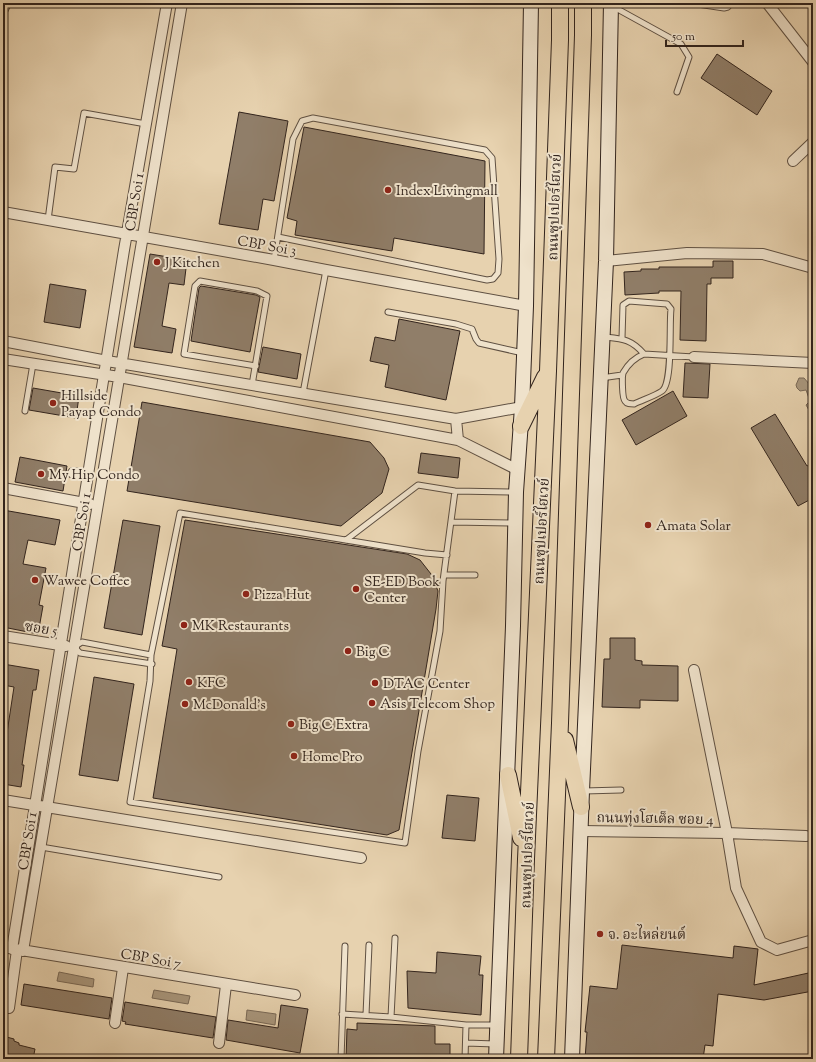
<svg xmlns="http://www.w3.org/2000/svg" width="816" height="1062" font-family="'Sorts Mill Goudy','Noto Serif Thai',serif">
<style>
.water{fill:#a9977d;stroke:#796957}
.building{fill:#907e69;stroke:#32241d}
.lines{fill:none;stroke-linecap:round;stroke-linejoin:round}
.service-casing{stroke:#5f5042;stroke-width:7}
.minor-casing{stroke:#5f5042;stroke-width:12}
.secondary-casing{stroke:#32241d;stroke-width:16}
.trunk-casing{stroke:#32241d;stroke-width:18}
.service{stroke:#efe2cb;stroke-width:5}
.minor{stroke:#efe2cb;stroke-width:10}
.secondary{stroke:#efe2cb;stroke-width:14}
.trunk{stroke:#e7d2af;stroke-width:16}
.poi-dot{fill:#8f2418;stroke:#efe2cb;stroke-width:1.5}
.labels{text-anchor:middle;stroke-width:4;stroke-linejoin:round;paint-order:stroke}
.poi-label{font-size:14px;fill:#32241d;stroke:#efe2cb;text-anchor:start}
.street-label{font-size:14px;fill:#32241d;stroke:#efe2cb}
</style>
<rect width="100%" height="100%" fill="#e7d2af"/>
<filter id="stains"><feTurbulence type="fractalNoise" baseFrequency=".005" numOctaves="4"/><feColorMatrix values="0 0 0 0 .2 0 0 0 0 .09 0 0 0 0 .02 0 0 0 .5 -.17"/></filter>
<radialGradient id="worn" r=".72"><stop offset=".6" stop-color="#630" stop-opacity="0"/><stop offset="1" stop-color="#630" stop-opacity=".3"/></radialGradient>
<!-- water -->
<path class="water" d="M799 378H804L810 385 813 383V417L806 405 810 401 806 390 800 391 797 388 796 385Z
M59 972 94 979 93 987 57 981Z
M154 990 190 996 188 1004 152 998Z
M247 1010 276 1014 275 1025 246 1020Z"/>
<!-- building -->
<path class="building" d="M717 54 772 91 757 115 701 78Z
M239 112 288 121 274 201 263 199 258 230 219 224Z
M304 127 485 161 484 254 394 238 392 251 295 235 297 221 287 218Z
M150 254 187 260 184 285 169 283 162 326 176 329 172 353 134 347Z
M713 261H733V278H711V284H707L706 341 680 340 681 291H659V293L625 295 624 272 641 271V269H659V267H713Z
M50 284 86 290 80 328 44 322Z
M201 286 256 295 260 297 250 352 191 341 199 288Z
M399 319 460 331 446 400 385 387 389 365 370 361 375 337 395 341Z
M263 347 301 354 297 379 258 372Z
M685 363 710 364 708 398 683 397Z
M33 388 79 396 76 418 29 410Z
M673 391 687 416 636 445 622 420Z
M142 402 370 442 384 458 389 469 382 493 341 526 127 491Z
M775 414 807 466 813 463V498L798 506 751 428Z
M421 453 460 458 458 478 418 473Z
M20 457 67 466 63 491 15 482Z
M3 510 60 520 55 545 28 540 23 564 46 568 39 605 43 606 38 634 3 627Z
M123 520 160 526 142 635 104 628Z
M185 520 407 554 420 560 431 574 438 591 436 609 399 830 387 835 153 798 177 649 162 646Z
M610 638H635V660L642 661V665L678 666V701L640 700V708L602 707 604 659H610Z
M3 664 39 670 36 690H33L22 765H24L21 787 3 784V759L14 687 3 685Z
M94 677 134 684 118 781 79 775Z
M447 795 479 798 475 841 442 838Z
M622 945 733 958 734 946 758 949 754 985 813 972V991L764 1000 718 994 713 1046 705 1045 703 1059H585L587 1032H585L590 986 617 989Z
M437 952 481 956 479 975H483L481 1015 408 1008 407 971 436 973Z
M24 984 112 998 109 1019 21 1005Z
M125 1002 216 1017 213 1038 125 1024 126 1022 122 1021Z
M281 1005 308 1009 300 1053 226 1040 228 1020 278 1028Z
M357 1023 435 1026V1044H450V1059H346L347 1029 357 1030Z
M3 1036 14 1039V1041L19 1043V1045L35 1049 33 1059H15L16 1057 3 1054Z"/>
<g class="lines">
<defs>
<path id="service" d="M691 3 724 8 728 7 731 3
M612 6 681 44 689 57 677 92
M48 220 55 167 74 169 84 113 146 124
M274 260 293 139 302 121 313 118 485 150 492 158 499 259 498 273 493 279 487 280 278 237
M388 312 456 324 472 329 476 339 479 343 523 353
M604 337C623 339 631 339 644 354 634 358 628 364 623 373 622 377 622 398 625 401 627 404 630 404 634 404 642 400 655 396 662 391 673 383 669 325 671 309L667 304 629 301 623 305 622 338
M644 354 694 357
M601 378 622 375
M252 385 267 296 257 291 200 281 195 286 184 354 256 366
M303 393 326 270
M25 411 33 364
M452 522 515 523
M346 540 418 485 455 491 515 492
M447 555 425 553 180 513 151 655 150 681 130 802 405 843 418 751 440 631 443 581 455 491
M444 575H475
M151 655 82 642 74 647 80 653 152 664
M584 791 621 790
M41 847 219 877
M342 1014 391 1017 466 1025H497
M366 1015 369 945
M391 1017 395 938
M466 1043 495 1044
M341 1059 345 946
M465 1059 466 1025"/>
<path id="minor" d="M767 3 813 62
M3 9 6 3
M793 161 813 142
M3 212 274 260 326 270 526 306
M606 261 687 253 763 254 813 268
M3 341 107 361 456 419 522 407
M694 357 813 363
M3 359 119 377 458 440 518 470
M456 419 458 440
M73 473 88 475
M3 488 90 504
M3 636 66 646
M694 670 727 833 806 836
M3 800 361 858
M581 831 727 833 736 888 761 942 777 950 813 940
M3 947 295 995
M12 949 124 250 167 3
M23 951 182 3
M9 1008 17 950
M115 1023 123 968
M219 1043 226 985"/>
<path id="secondary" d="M496 1059 513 626 516 492 522 407 526 306 531 3
M572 1059 582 791 606 261 611 3"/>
<path id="trunk" d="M521 426 545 377
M565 740 581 807
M508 775 521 838
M519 1059 526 859 548 371 560 40V3
M546 1059 560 723 583 35V3"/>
</defs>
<!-- service casing -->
<use href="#service" class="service-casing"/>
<!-- minor casing -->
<use href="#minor" class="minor-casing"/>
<!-- secondary casing -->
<use href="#secondary" class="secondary-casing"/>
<!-- trunk casing -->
<use href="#trunk" class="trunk-casing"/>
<!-- service -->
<use href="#service" class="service"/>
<!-- minor -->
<use href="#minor" class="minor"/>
<!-- secondary -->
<use href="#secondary" class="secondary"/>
<!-- trunk -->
<use href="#trunk" class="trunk"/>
</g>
<!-- markers -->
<g class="poi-dot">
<circle cx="388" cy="190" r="4"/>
<circle cx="157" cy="262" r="4"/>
<circle cx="53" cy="403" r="4"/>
<circle cx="41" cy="474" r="4"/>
<circle cx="648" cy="525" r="4"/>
<circle cx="35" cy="580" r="4"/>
<circle cx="356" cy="589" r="4"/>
<circle cx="246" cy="594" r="4"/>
<circle cx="184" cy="625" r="4"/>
<circle cx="348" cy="651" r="4"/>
<circle cx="189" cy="682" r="4"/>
<circle cx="375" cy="683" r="4"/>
<circle cx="372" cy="703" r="4"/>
<circle cx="185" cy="704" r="4"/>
<circle cx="291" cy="724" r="4"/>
<circle cx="294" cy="756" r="4"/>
<circle cx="600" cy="934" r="4"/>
</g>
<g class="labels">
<!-- poi labels -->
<g class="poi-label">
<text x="396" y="195">Index Livingmall</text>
<text x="165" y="267">J Kitchen</text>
<text x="61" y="400">Hillside<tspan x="61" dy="16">Payap Condo</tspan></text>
<text x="49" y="479">My Hip Condo</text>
<text x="656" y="530">Amata Solar</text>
<text x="43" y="585">Wawee Coffee</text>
<text x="364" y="586">SE-ED Book<tspan x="364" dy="16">Center</tspan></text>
<text x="254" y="599">Pizza Hut</text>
<text x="192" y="630">MK Restaurants</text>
<text x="356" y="656">Big C</text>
<text x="197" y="687">KFC</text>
<text x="383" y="688">DTAC Center</text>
<text x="380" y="708">Asis Telecom Shop</text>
<text x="193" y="709">McDonald's</text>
<text x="299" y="729">Big C Extra</text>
<text x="302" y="761">Home Pro</text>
<text x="608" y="939">จ. อะไหล่ยนต์</text>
</g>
<!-- street labels -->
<g class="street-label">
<text transform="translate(134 202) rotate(-81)" y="5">CBP Soi 1</text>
<text transform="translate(554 207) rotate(-88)" y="5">ถนนซุปเปอร์ไฮเวย์</text>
<text transform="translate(267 245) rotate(10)" y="5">CBP Soi 3</text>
<text transform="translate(81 522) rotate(-81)" y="5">CBP Soi 1</text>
<text transform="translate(541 531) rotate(-87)" y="5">ถนนซุปเปอร์ไฮเวย์</text>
<text transform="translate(41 628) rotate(9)" y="5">ซอย 5</text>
<text transform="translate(655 818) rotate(1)" y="5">ถนนทุ่งโฮเต็ล ซอย 4</text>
<text transform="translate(27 841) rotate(-81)" y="5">CBP Soi 1</text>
<text transform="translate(527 855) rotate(-88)" y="5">ถนนซุปเปอร์ไฮเวย์</text>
<text transform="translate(151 958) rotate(10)" y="5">CBP Soi 7</text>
</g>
</g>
<!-- margin -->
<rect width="816" height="1062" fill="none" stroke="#e7d2af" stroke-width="16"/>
<rect x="4" y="4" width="808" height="1054" fill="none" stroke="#32241d" stroke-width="2"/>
<rect x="8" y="8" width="800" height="1046" fill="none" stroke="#32241d"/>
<!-- scale -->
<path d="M666 40v6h77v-6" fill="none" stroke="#32241d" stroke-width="2"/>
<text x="672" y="40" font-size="12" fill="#32241d" stroke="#efe2cb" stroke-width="3" paint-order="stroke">50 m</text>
<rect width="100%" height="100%" filter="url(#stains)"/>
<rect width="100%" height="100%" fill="url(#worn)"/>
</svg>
